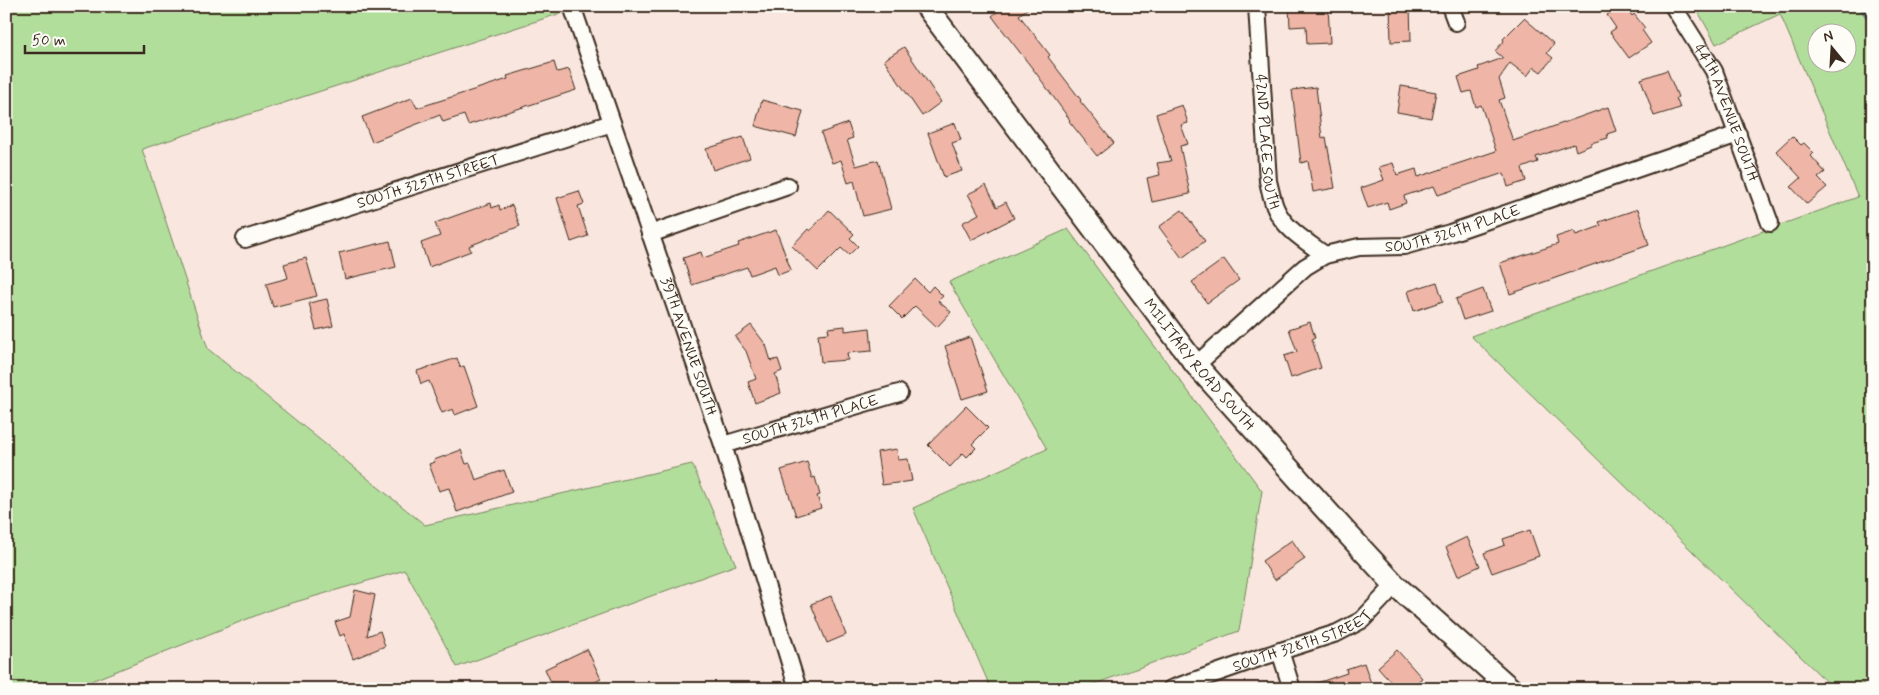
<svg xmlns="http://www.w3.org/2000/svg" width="1879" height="695" font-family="Mynerve,sans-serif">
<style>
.green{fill:#b2de9c;stroke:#76845d;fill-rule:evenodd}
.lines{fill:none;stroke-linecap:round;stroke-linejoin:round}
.stream{stroke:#688596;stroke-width:5}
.building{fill:#efb6a7;stroke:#3b2a1e}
.minor-casing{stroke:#3b2a1e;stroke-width:20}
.major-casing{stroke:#3b2a1e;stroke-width:25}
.minor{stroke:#fdfcf7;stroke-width:16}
.major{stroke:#fdfcf7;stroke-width:21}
.labels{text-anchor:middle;stroke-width:5;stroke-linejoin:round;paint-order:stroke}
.street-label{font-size:15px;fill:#3b2a1e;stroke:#fdfcf7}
</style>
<rect width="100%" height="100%" fill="#f9e7df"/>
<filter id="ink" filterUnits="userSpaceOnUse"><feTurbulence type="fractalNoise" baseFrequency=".02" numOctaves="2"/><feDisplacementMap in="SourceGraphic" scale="10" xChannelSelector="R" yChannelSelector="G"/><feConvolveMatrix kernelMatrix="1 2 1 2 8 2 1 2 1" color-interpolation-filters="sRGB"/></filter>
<g filter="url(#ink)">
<!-- green -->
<path class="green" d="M6 6H583L142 149 208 349 425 525 692 464 736 565 457 667 405 570 275 608 71 689H6Z
M1695 6H1873V680L1847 689H1834L1471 336 1858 197 1780 14 1716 44ZM1816 32H1846V62H1816Z
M1068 229 1262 491 1239 631 1081 689H991L913 508 1047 449 949 282Z"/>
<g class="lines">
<!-- stream -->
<path class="stream" d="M1860 6 1873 23"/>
</g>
<!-- building -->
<path class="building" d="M992 6H1031L1019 15 1050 55 1048 57 1081 100 1080 101 1114 143 1097 156 1069 121 1070 120 1036 73 1001 28 992 16 997 12Z
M1289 6H1328L1330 43 1307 44 1306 26 1290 27Z
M1390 6H1410L1411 41 1391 42Z
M1619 6H1626L1632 16 1634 14 1645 28 1642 30 1651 43 1629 58 1610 32 1616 28 1607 15Z
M1524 18 1554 44 1547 53 1553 58 1541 72 1534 67 1527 76 1510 63 1499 79 1505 98 1499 100 1513 141 1608 107 1616 131 1607 134 1608 138 1591 143V145L1576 151 1574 144 1536 157 1538 162 1522 168 1526 181 1508 187 1504 173 1438 195 1434 186 1404 196 1406 203 1389 209 1387 202 1368 208 1361 188 1384 180 1379 167 1393 163 1397 175 1416 169 1418 177 1496 151 1481 105 1476 107 1471 91 1463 93 1458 77 1479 70 1478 67 1503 58 1495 51 1504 41 1503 39Z
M904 47 941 102 922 116 884 60Z
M554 62 557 72 569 69 576 90 468 125 464 115 443 122 440 115 372 142 362 117 412 98 417 108 508 79 507 76Z
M1667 70 1678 97 1676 98 1680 108 1654 116 1641 79Z
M1401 86 1436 92 1431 118 1397 112Z
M1316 87 1322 138 1326 137 1335 188 1313 192 1308 161 1301 163 1292 90Z
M762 100 803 111 796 137 755 126Z
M1182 105 1188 123 1181 125 1188 144 1180 146 1190 194 1152 202 1147 178 1160 175 1157 163 1171 161 1156 114Z
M848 123 853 138 847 140 856 166 878 160 891 209 863 216 854 181 848 183 841 160 832 163 821 133Z
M955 123 961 140 952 143 962 171 944 177 928 133Z
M1792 136 1801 145 1804 143 1814 153 1811 156 1825 172 1818 178 1827 187 1807 204 1791 187 1801 178 1776 151Z
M743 137 750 158 713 170 706 149Z
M986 185 997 207 1006 202 1014 218 971 240 962 223 979 214 968 194Z
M579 191 584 204 578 206 588 236 571 242 557 198Z
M491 203 492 208 499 205 500 210 512 205 520 226 469 246 471 251 429 267 421 243 440 236 435 223Z
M1638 209 1649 245 1510 294 1500 263 1558 244 1556 237 1574 231 1576 235 1601 226 1599 222Z
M829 210 854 234 850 238 858 246 849 255 841 248 818 271 792 246 808 229 810 231Z
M1182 210 1205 241 1182 258 1159 227Z
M776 230 791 270 778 275 775 266 750 275 747 267 692 285 683 258 701 252 703 258 739 246 738 243Z
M390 241 396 267 345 279 339 253Z
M306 258 317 296 273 307 266 284 288 278 284 264Z
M1224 259 1239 280 1207 303 1192 282Z
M915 279 928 292 933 286 943 296 938 301 951 312 937 327 915 306 902 319 889 306Z
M1437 282 1443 301 1414 311 1408 291Z
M1483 289 1491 311 1463 320 1456 299Z
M327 299 333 326 316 330 309 303Z
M1310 322 1315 338 1312 339 1321 368 1291 378 1284 356 1297 352 1289 329Z
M751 325 766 345 771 361 778 359 782 371 775 374 781 393 755 403 748 382 756 379 746 351 735 337Z
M845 326V331L870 328 872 351 847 353 848 360 821 362 818 334 829 333 828 328Z
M970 337 988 391 962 399 945 346Z
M457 358 460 367 464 366 478 406 455 415 453 409 442 413 429 381 421 384 417 371Z
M966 406 988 428 972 444 976 448 967 457 963 453 950 467 928 445Z
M897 449 898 460 908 459 912 481 882 485 877 452Z
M461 450 466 464 470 463 476 480 504 470 512 492 457 512 449 488 439 491 429 464 435 462 434 460Z
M807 462 812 478 815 477 820 495 817 496 821 508 796 516 781 470Z
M1530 530 1539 556 1492 573 1484 553 1505 545 1503 539Z
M1467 537 1480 566 1458 576 1446 547Z
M1292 540 1305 559 1275 580 1262 561Z
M355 590 375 595 367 636 380 631 385 646 353 659 344 634 340 636 335 622 350 617Z
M831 596 846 635 827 643 811 604Z
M587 649 601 679 581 689H554L545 669Z
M1397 650 1422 678 1410 689H1397L1378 667Z
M1364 663 1373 689H1308V686L1347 673 1346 669Z"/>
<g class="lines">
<defs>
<g id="minor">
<path id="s1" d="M572 6 723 445 798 689"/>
<path id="s2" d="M1257 6 1268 181C1270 189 1272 199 1275 207 1284 229 1307 242 1325 255"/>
<path d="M1450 6 1456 22"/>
<path id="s3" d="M1673 6 1714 71 1770 223"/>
<path d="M650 234 788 186"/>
<path id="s4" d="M245 239 612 123"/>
<path id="s5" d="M1196 365 1305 267 1325 255 1359 247 1404 246 1450 233 1738 134"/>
<path id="s6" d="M723 445 899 393"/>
<path d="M1280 651 1292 689"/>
<path id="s7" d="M1171 689 1262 657 1337 633 1362 620 1395 585"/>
</g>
<g id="major">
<path id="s8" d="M926 6 1196 365 1344 530 1395 585 1511 689"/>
</g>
</defs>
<!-- minor casing -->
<use href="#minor" class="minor-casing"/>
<!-- major casing -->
<use href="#major" class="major-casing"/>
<!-- minor -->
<use href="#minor" class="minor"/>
<!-- major -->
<use href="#major" class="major"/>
</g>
</g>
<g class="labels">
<!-- street labels -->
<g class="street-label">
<text dy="5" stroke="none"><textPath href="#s3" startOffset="120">44TH AVENUE SOUTH</textPath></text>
<text dy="5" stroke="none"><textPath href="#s2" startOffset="136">42ND PLACE SOUTH</textPath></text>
<text dy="5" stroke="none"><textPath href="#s4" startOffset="192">SOUTH 325TH STREET</textPath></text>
<text dy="5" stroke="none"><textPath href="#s5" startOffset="301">SOUTH 326TH PLACE</textPath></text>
<text dy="5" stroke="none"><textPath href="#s1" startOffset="360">39TH AVENUE SOUTH</textPath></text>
<text dy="5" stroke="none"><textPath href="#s8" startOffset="451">MILITARY ROAD SOUTH</textPath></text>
<text dy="5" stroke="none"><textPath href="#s6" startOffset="91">SOUTH 326TH PLACE</textPath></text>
<text dy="5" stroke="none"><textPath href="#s7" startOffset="140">SOUTH 328TH STREET</textPath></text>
</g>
</g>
<!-- margin -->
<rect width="1879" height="695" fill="none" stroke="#fdfcf7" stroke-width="25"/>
<rect x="12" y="12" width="1854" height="670" fill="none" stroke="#3b2a1e" stroke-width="2" filter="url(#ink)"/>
<!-- north arrow -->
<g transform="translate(1832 48) rotate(342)"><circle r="24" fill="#fdfcf7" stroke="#afa8a0"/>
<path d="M0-4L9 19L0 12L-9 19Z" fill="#3b2a1e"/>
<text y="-8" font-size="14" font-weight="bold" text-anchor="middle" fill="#3b2a1e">N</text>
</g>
<!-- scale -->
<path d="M25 45v8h119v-8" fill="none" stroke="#3b2a1e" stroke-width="2.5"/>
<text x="32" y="45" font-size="15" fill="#3b2a1e" stroke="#fdfcf7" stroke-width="4" paint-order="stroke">50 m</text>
</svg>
